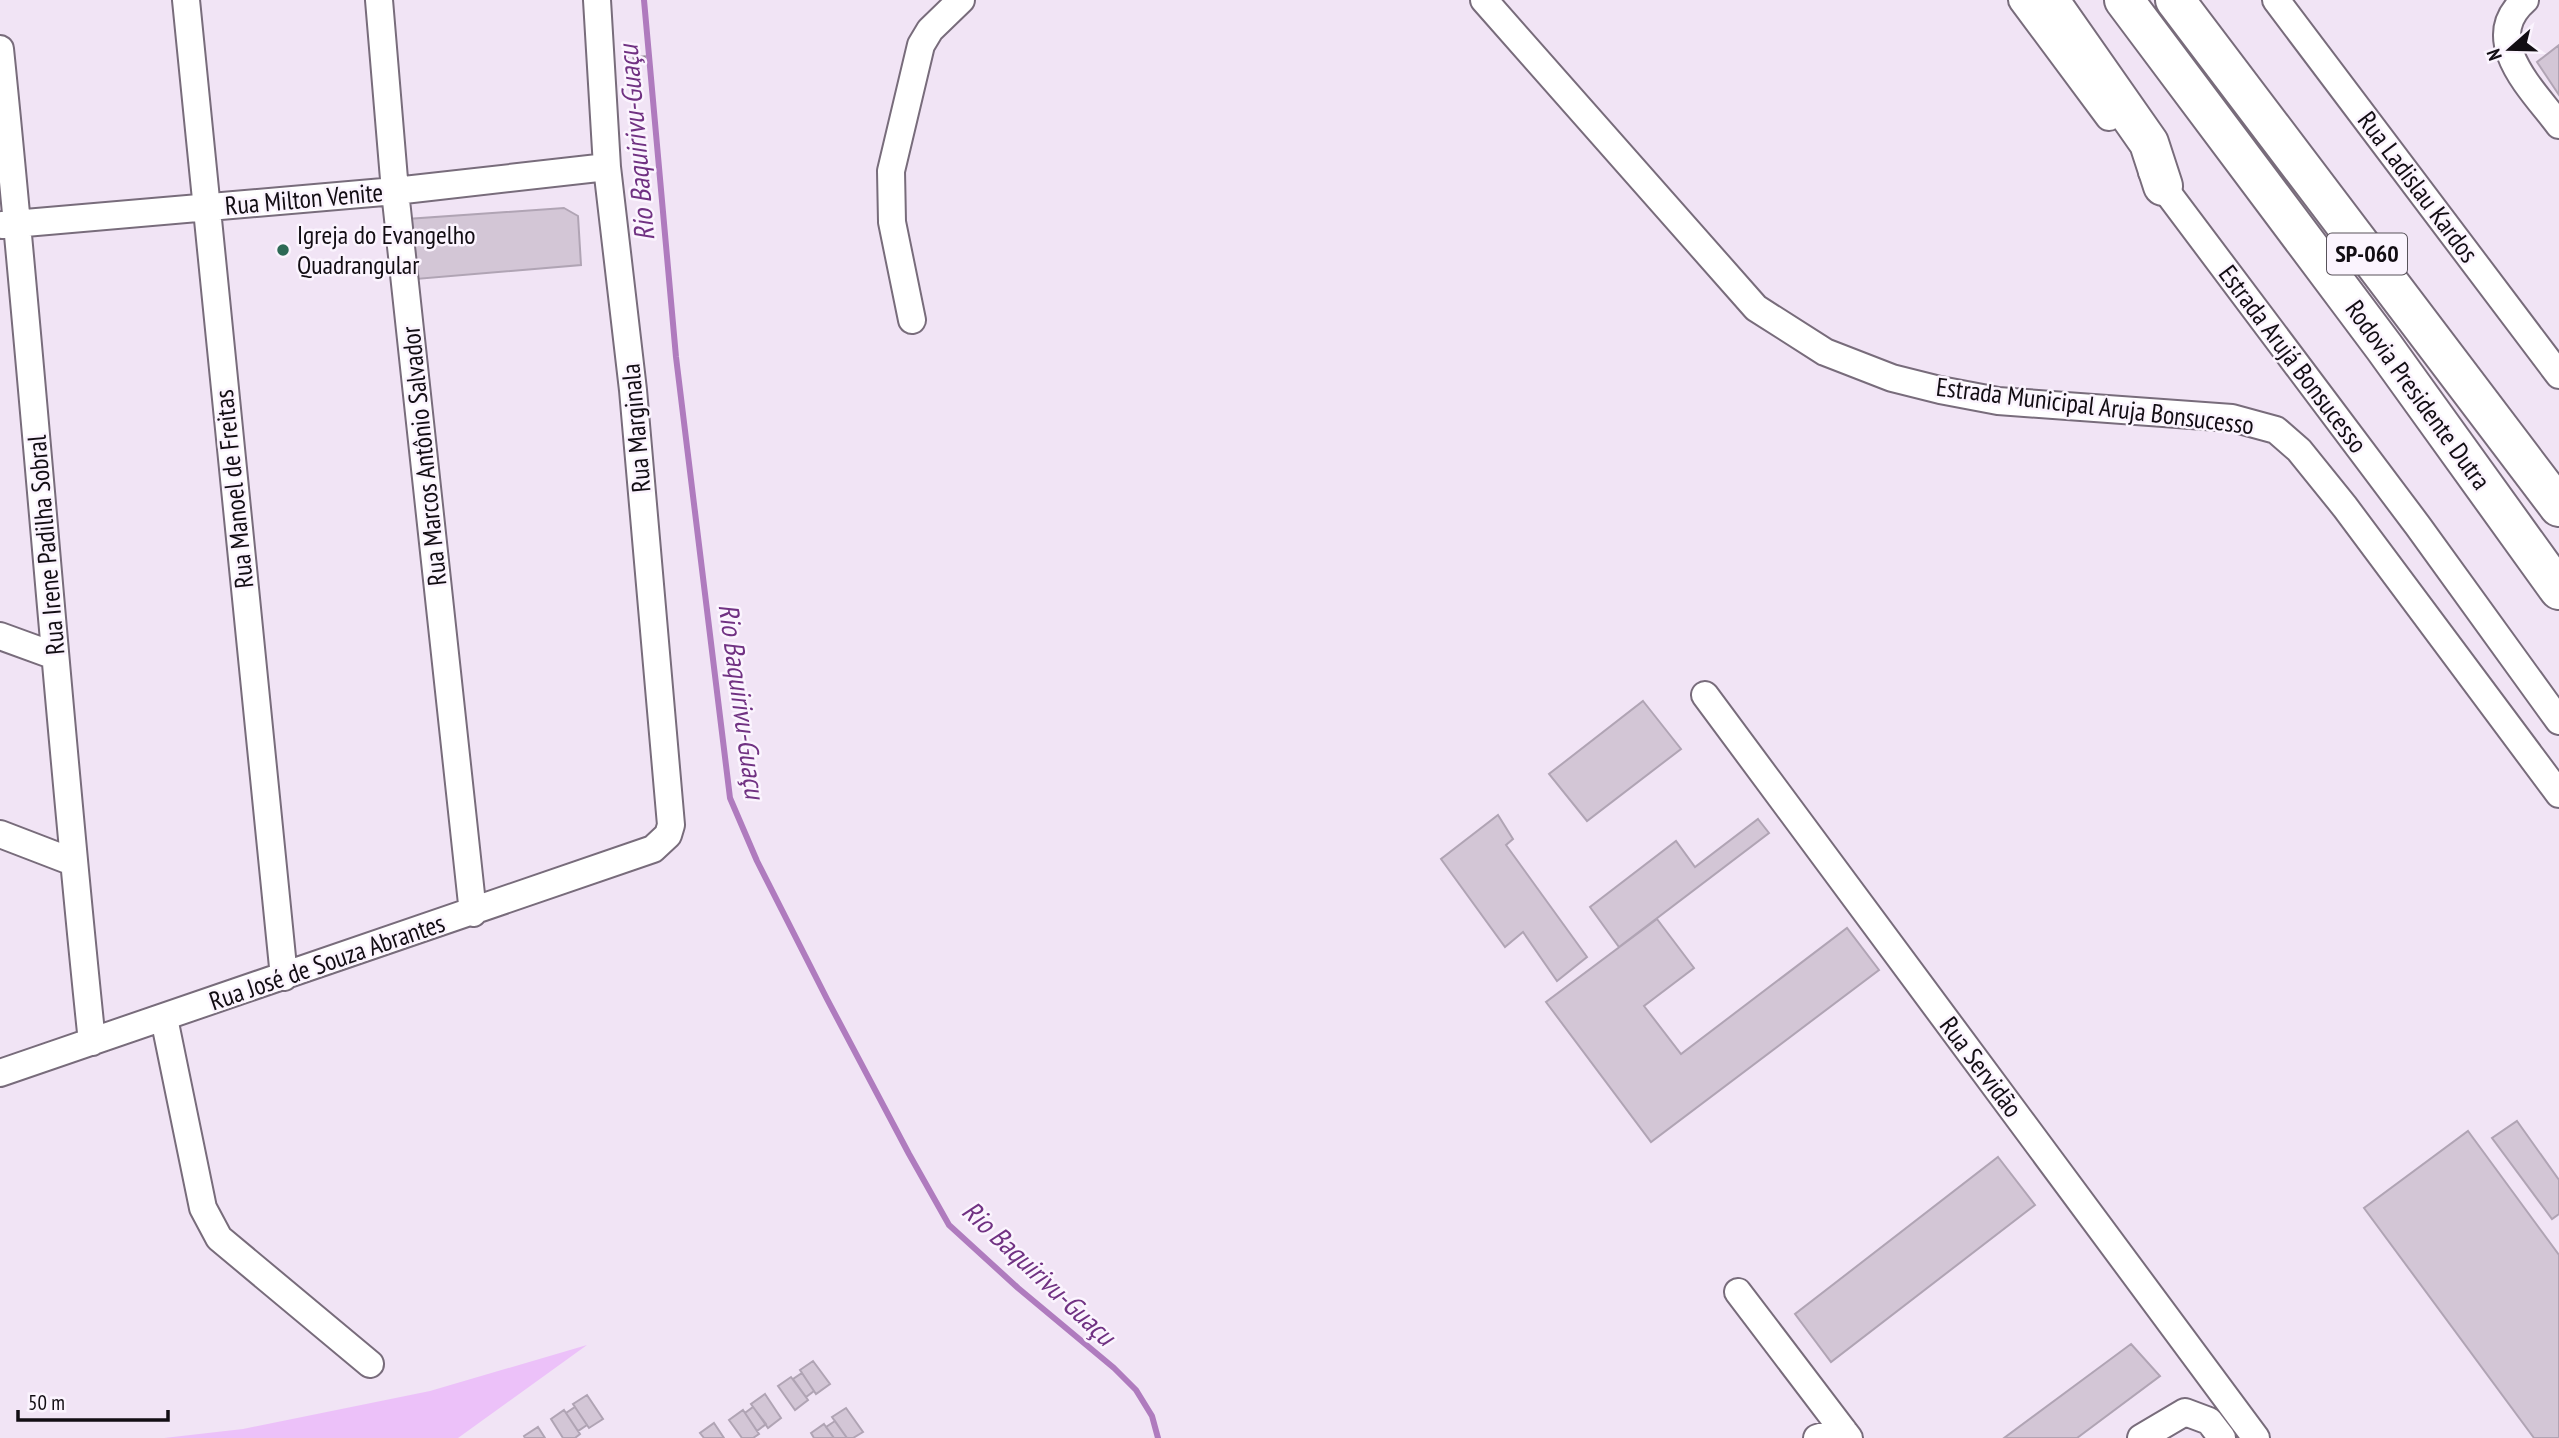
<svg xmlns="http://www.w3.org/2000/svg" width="2559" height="1438" font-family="'PT Sans Narrow',sans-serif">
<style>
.green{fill:#ecc1f9}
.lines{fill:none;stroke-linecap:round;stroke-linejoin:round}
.stream{stroke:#af7bbe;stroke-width:6}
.building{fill:#d3c6d6;stroke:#b0a4b4;stroke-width:2}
.minor-casing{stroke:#786c7b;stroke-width:30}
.highway-casing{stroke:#786c7b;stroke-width:42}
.path{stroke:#948a97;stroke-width:3.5;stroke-dasharray:5 3.5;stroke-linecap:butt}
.minor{stroke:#fff;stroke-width:26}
.highway{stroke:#fff;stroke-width:38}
.poi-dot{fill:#2d6955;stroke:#fbf4fe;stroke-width:2.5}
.labels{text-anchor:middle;stroke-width:5;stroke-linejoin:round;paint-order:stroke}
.shield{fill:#fbf4fe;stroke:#58525a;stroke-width:2}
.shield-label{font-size:24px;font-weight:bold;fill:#120d13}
.street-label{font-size:26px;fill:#120d13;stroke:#fbf4fe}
.poi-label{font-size:26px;fill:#120d13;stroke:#fbf4fe;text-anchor:start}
.water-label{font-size:28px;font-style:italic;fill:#703182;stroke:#fbf4fe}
</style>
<rect width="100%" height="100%" fill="#f1e4f5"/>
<!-- green -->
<path class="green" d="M587 1345 458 1438H164L243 1429 430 1391Z"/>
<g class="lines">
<!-- stream -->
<path class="stream" d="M644 0 676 357 730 798 757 861 827 999 909 1154 949 1225 1018 1288 1114 1368 1136 1390 1152 1416 1158 1438"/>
</g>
<!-- building -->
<path class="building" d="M2559 45V95L2537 62Z
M564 208 578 216 581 265 416 279 407 219Z
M1643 701 1681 749 1587 821 1549 774Z
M1498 815 1513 839 1506 845 1587 957 1557 981 1523 932 1505 947 1441 859Z
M1758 819 1769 833 1619 947 1590 907 1676 841 1695 867Z
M1657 919 1694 968 1644 1006 1681 1054 1847 928 1879 970 1651 1142 1546 1002Z
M2517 1121 2559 1180V1214L2552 1219 2492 1138Z
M2468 1131 2559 1255V1438H2534L2364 1208Z
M1998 1157 2035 1205 1831 1362 1795 1314Z
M2131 1344 2160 1376 2077 1438H2004Z
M813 1361 830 1384 816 1394 800 1370Z
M802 1373 814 1391 806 1397 793 1379Z
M791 1377 808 1400 795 1410 778 1386Z
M765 1394 781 1418 768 1428 751 1404Z
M587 1395 603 1419 589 1428 573 1404Z
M575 1407 587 1425 578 1431 566 1413Z
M753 1407 766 1424 757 1431 745 1413Z
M846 1408 863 1432 853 1438H847L832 1417Z
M564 1410 580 1434 575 1438H563L551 1419Z
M743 1410 759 1434 753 1438H742L729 1420Z
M835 1421 847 1438H834L826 1427Z
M714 1423 724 1438H704L700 1433Z
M824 1424 834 1438H814L811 1433Z
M538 1427 545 1438H525L524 1436Z"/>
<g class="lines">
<defs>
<path id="minor" d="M186 0 284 977
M379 0 395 191 473 913
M1484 0 1756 308 1825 352 1892 378 1940 390 1998 401 2232 418 2276 430 2299 450 2345 507 2559 794
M2022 0 2109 117
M2276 0 2559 375
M2525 0C2479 40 2533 90 2559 125
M0 49C34 379 57 711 92 1042
M2152 172 2418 526 2559 721
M2 225 395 191 607 167
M912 320 892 222 891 171 921 45 930 30 961 0
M0 636 55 656
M1705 695 2256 1438
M0 834 73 862
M164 1018 203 1208 219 1238 370 1364
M0 1073 653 849 668 835 671 825 633 390 607 167 597 0
M1738 1292 1849 1438
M1817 1438 1843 1430
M2141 1438 2185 1412 2209 1421 2222 1438"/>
<path id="highway" d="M2049 0 2149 143 2163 186
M2124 0 2384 347 2559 590
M2175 0 2559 507"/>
</defs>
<!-- minor casing -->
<use href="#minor" class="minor-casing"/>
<!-- highway casing -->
<use href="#highway" class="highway-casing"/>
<!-- path -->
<path class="path" d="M624 59 646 57"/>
<!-- minor -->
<use href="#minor" class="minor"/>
<!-- highway -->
<use href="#highway" class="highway"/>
</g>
<!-- markers -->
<circle class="poi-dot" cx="283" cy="250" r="7"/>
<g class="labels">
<!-- shield labels -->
<rect class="shield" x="2327" y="233.5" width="80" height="41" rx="5"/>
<g class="shield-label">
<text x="2367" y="262">SP-060</text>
</g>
<!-- street labels -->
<g class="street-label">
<text transform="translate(2418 187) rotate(53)" y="9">Rua Ladislau Kardos</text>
<text transform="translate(304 199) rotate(-5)" y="9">Rua Milton Venite</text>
<text transform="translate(2293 359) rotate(53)" y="9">Estrada Arujá Bonsucesso</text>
<text transform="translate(2418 395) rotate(54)" y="9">Rodovia Presidente Dutra</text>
<text transform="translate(2095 406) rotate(7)" y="9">Estrada Municipal Aruja Bonsucesso</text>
<text transform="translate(636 428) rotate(-95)" y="9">Rua Marginala</text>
<text transform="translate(424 456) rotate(-96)" y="9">Rua Marcos Antônio Salvador</text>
<text transform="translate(234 489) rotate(-96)" y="9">Rua Manoel de Freitas</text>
<text transform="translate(46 545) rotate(-95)" y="9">Rua Irene Padilha Sobral</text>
<text transform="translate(327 962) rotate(-19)" y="9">Rua José de Souza Abrantes</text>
<text transform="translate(1981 1067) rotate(53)" y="9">Rua Servidão</text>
</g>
<!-- poi labels -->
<g class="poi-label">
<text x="297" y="244">Igreja do Evangelho<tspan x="297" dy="30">Quadrangular</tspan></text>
</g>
<!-- water labels -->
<g class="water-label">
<text transform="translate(636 143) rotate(-95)" y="10">Rio Baquirivu-Guaçu</text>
<text transform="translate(742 701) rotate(82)" y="10">Rio Baquirivu-Guaçu</text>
<text transform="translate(1039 1273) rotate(43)" y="10">Rio Baquirivu-Guaçu</text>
</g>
</g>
<!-- north arrow -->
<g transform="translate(2510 49) rotate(250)" stroke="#fbf4fe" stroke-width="5" paint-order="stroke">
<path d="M0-5L12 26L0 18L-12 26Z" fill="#120d13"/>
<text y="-10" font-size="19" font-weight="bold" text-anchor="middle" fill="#120d13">N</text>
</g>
<!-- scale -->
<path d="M18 1410v10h150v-10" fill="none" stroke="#120d13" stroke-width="3.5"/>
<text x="28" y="1410" font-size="21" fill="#120d13" stroke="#fbf4fe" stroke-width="5" paint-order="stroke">50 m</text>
</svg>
